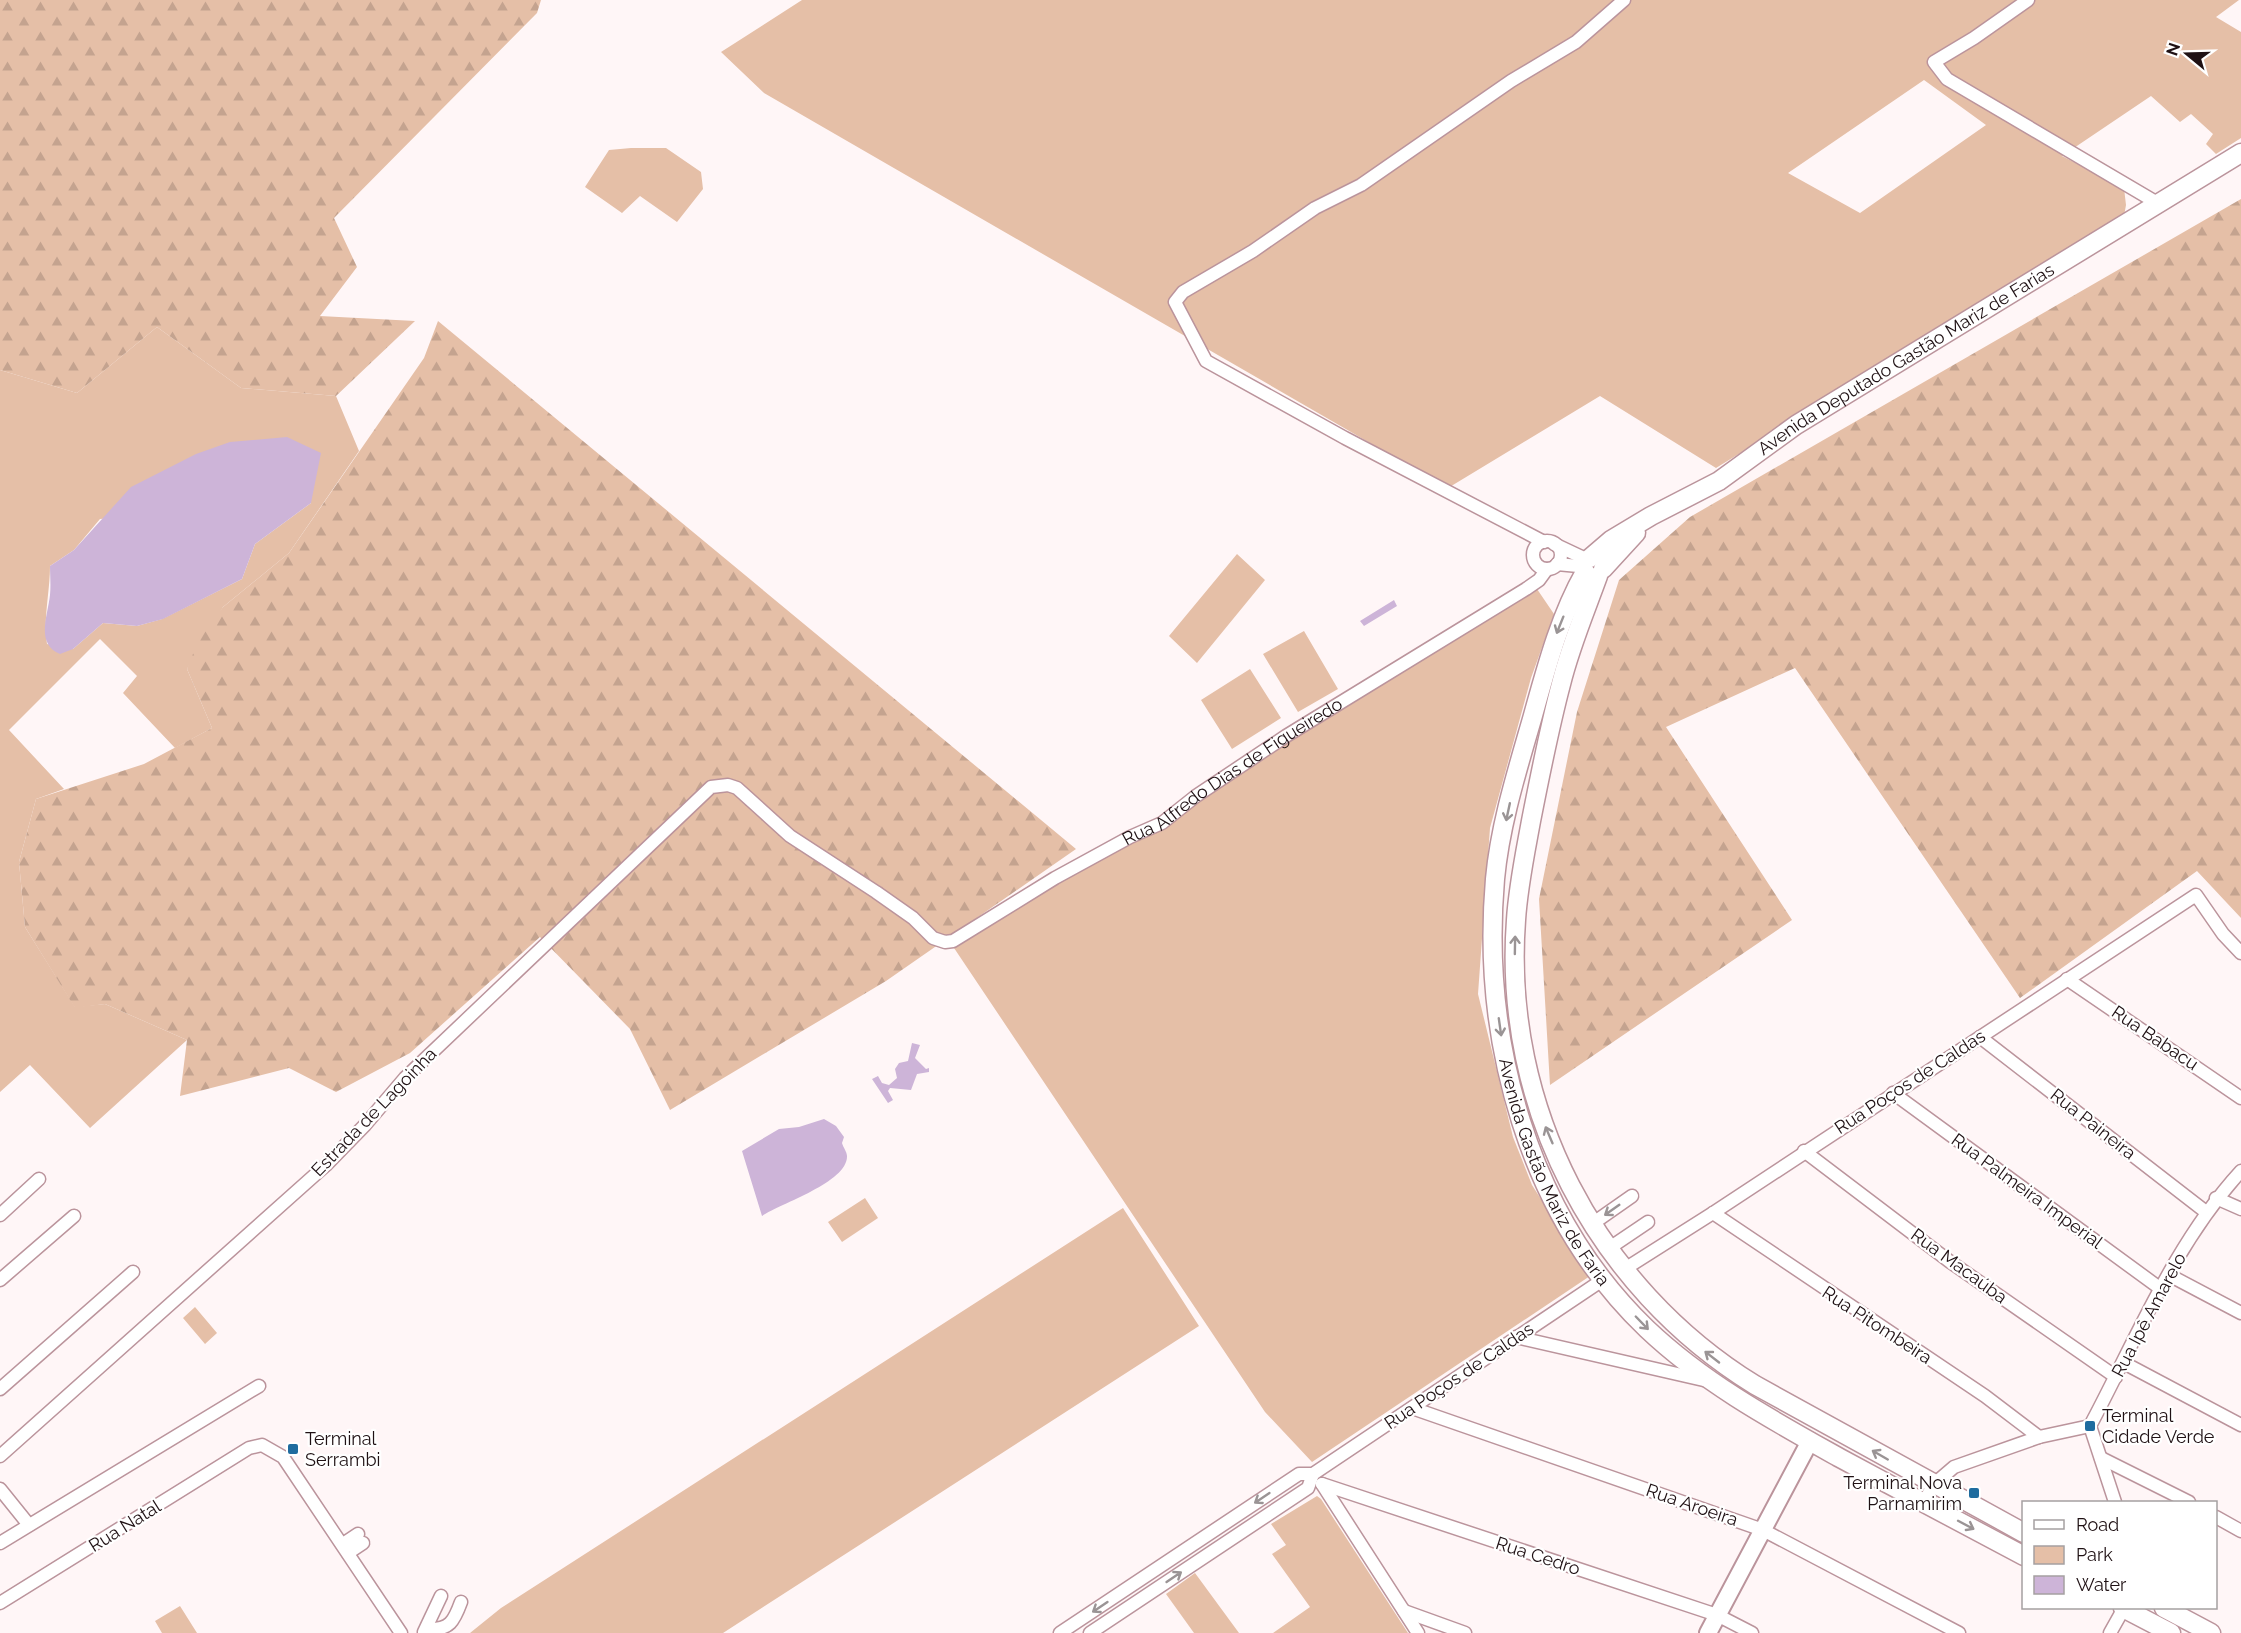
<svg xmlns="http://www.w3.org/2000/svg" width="2241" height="1633" font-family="Raleway,sans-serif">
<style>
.green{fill:#e5bfa7;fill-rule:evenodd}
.forest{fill:url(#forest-firs)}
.water{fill:#cdb4d8}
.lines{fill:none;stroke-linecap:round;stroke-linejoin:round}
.street-casing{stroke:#bb949c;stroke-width:15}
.secondary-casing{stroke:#bb949c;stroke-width:20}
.primary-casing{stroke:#bb949c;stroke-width:21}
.street{stroke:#fff;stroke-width:12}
.secondary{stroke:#fff;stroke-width:16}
.primary{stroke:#fff;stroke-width:18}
.oneway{stroke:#9a9495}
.poi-dot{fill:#1f6c9f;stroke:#fff;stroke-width:2}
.labels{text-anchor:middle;stroke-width:4.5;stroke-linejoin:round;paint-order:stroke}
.street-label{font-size:18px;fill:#1f1114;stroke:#fff}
.poi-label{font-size:18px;fill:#1f1114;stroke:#fff;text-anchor:start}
</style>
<defs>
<pattern id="forest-firs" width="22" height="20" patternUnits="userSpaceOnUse" patternTransform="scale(1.5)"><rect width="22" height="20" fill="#e5bfa7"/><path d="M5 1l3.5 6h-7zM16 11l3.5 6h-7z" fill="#c4a38f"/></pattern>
</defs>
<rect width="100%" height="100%" fill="#fff6f7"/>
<!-- green -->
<path class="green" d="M802 0H2239L2216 17 2241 32V138L2216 154 2206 144 2213 134 2191 114 2180 122 2151 96 2062 156 2124 188 2126 205 2124 216 1716 468 1600 396 1448 488 764 93 721 52ZM1924 80 1986 125 1860 213 1788 173Z
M631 148H666L701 172 703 189 677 222 640 196 622 213 585 187 609 150Z
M157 327 241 388 336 396 359 451 289 553 223 607 187 669 212 728 175 748 123 693 137 676 100 639 9 730 64 789 36 799 19 862 25 927 75 1007 105 1004 187 1040 90 1128 30 1065 0 1092V370L77 393ZM311 503 255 544 242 579 162 619 137 626 103 623 73 649 47 644C43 618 50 592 50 566L74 550 100 519Z
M1237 554 1265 580 1197 663 1169 636Z
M1537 589 1554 614 1531 678 1490 828 1478 994 1513 1137 1532 1185 1590 1276 1312 1462 1265 1412 952 945 1069 877Z
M1304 631 1338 689 1298 712 1263 654Z
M1250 669 1281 718 1232 749 1201 700Z
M865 1198 878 1218 842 1242 828 1222Z
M1123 1208 1199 1326 723 1633H470L501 1608Z
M195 1307 217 1333 205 1344 183 1318Z
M1317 1496 1321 1499 1408 1633H1273L1310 1607 1272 1554 1286 1545 1271 1524Z
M1195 1573 1239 1633H1194L1166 1594Z
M180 1606 197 1633H162L155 1621Z"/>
<!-- forest -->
<path class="forest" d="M0 0H541L537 13 334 218 357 267 320 316 415 321 336 396 241 388 157 327 77 393 0 370Z
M2241 199V918L2197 871 2020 998 1795 668 1666 727 1792 920 1550 1085 1539 899 1577 712 1619 580 1690 517Z
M438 321 1076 849 886 981 670 1110 630 1029 540 937 410 1053 336 1092 289 1068 180 1096 187 1040 105 1004 75 1008 25 927 19 862 36 799 144 764 212 728 187 669 200 636 223 607 289 553 424 358Z"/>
<!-- water -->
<path class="water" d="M287 437 321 453 311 503 255 544 242 579 163 619 137 626 103 623 73 649 60 654C35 644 48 615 50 595 51 585 50 575 50 566L74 550 131 487 196 454 230 442Z
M1394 600 1397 606 1364 626 1360 621Z
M912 1043 920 1045 915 1058 926 1069 929 1068V1072L917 1074 911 1090 890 1088 888 1091 893 1100 888 1103 872 1079 878 1076 882 1083 889 1085 897 1078 895 1069 899 1063 908 1061Z
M824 1119 836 1126 844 1137 842 1143C843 1147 847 1152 847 1156 848 1182 782 1203 762 1216L742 1151 779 1129 799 1127Z"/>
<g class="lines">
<defs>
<g id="street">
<path d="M2028 0 1974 38 1934 62 1947 79 2159 204"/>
<circle cx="1547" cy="555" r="14"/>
<path d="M1544 542 1345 438 1206 361 1175 302 1183 292 1253 251 1315 208 1361 185 1511 81 1576 42 1624 0"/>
<path d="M1554 544 1588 560"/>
<path d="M1557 564 1578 566 1584 570"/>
<path d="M2067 979 2241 1098"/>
<path d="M1980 1037 2206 1212"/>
<path d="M1893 1093 2161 1289"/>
<path d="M1804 1151 1949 1261 2116 1377"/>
<path d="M2216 1198 2241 1209"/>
<path d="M1713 1213 1985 1396 2039 1437"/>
<path d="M0 1215 39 1179"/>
<path d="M1592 1224 1632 1196"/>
<path d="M1608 1249 1648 1222"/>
<path d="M1623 1270 1713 1213 2196 895 2223 934 2241 953"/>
<path d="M2169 1275 2241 1313"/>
<path d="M0 1280 74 1216"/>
<path d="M1516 1337 1708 1381"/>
<path d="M2124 1363 2241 1425"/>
<path d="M0 1389 133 1272"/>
<path d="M1412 1408 1763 1530 1959 1633"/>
<path d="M2090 1426 2115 1502"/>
<path id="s1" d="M0 1456 326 1165 365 1125 405 1078 711 787 728 785 737 788 790 836 876 892 913 918 933 938 945 942 953 941 1055 878 1130 837 1162 823 1196 796 1286 736 1526 589 1539 580 1547 569"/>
<path d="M2101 1458 2189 1502"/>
<path d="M1322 1484 1717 1615 1752 1633"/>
<path d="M1322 1484 1418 1633"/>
<path d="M0 1489 29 1525"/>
<path d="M1924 1503 1933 1485 1954 1467 2039 1437 2090 1426C2136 1340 2174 1244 2241 1171"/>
<path d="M2216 1517 2241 1531"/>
<path d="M0 1543 259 1386"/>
<path d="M343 1544 358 1534"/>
<path d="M348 1553 363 1543"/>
<path d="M0 1603 249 1448 262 1445 283 1457 401 1633"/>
<path d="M1404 1611 1465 1633"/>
<path d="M428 1629C450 1630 454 1621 461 1602"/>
<path d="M424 1632 441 1596"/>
<path d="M1060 1633 1299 1474H1313L1604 1279"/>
<path d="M1090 1633 1308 1488 1313 1474"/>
<path d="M2110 1633 2124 1608"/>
</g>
<path id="secondary" d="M1708 1633 1810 1441"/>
<g id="primary">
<path id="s2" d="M1590 558 1611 540 1651 516 1719 481 1796 425 2241 153"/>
<path d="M1603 569 1636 533"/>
<path id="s3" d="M1585 572C1559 618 1546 669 1532 719 1517 771 1500 825 1495 879 1481 1040 1528 1215 1647 1329 1704 1383 1772 1420 1840 1458 1901 1491 1962 1523 2024 1556"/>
<path d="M1598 576C1585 612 1570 647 1561 684 1549 729 1540 775 1531 821 1525 854 1518 887 1516 920 1502 1107 1596 1287 1755 1385L2024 1533"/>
<path d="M2123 1608 2171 1633"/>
<path d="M2164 1608 2211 1633"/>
</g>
</defs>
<!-- street casing -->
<use href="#street" class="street-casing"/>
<!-- secondary casing -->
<use href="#secondary" class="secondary-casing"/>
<!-- primary casing -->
<use href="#primary" class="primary-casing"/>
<!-- street -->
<use href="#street" class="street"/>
<!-- secondary -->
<use href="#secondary" class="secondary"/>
<!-- primary -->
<use href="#primary" class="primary"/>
</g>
<!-- one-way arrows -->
<defs><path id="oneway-shaft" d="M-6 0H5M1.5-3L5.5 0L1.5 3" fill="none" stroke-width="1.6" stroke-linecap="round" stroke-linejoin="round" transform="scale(1.5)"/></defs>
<g class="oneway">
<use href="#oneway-shaft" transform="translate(1560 625) rotate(112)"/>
<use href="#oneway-shaft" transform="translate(1508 812) rotate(102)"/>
<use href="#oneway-shaft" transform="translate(1515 945) rotate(-89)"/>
<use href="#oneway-shaft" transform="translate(1500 1027) rotate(82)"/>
<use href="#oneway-shaft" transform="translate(1549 1135) rotate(-113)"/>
<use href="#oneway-shaft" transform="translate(1612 1210) rotate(145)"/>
<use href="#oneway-shaft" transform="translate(1642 1323) rotate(46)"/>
<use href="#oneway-shaft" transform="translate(1712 1357) rotate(-142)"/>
<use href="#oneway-shaft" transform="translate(1880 1455) rotate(-150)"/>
<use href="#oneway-shaft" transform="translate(1262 1498) rotate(146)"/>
<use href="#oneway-shaft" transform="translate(1966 1525) rotate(28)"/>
<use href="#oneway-shaft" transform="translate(1174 1577) rotate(-34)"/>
<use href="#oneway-shaft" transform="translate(1100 1607) rotate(146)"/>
</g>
<!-- markers -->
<g class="poi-dot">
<rect x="2084" y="1420" width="12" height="12" rx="3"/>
<rect x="287" y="1443" width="12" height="12" rx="3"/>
<rect x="1968" y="1487" width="12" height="12" rx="3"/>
</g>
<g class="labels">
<!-- street labels -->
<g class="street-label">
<text dy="6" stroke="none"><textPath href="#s2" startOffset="374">Avenida Deputado Gastão Mariz de Farias</textPath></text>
<text dy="6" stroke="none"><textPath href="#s1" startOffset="1599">Rua Alfredo Dias de Figueiredo</textPath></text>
<text transform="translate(2155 1038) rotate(34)" y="6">Rua Babacu</text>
<text transform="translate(1910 1082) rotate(-33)" y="6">Rua Poços de Caldas</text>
<text transform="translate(374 1112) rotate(-46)" y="6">Estrada de Lagoinha</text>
<text transform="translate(2093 1124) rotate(38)" y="6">Rua Paineira</text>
<text dy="6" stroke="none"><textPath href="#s3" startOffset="626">Avenida Gastão Mariz de Faria</textPath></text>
<text transform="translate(2027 1191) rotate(36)" y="6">Rua Palmeira Imperial</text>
<text transform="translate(1959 1266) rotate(36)" y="6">Rua Macaúba</text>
<text transform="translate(2149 1315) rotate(-62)" y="6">Rua Ipê Amarelo</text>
<text transform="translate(1877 1325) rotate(33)" y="6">Rua Pitombeira</text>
<text transform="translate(1459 1376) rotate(-34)" y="6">Rua Poços de Caldas</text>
<text transform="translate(1692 1505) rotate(19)" y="6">Rua Aroeira</text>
<text transform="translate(125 1526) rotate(-32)" y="6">Rua Natal</text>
<text transform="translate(1538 1556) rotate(18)" y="6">Rua Cedro</text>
</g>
<!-- poi labels -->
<g class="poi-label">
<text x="2102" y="1422">Terminal<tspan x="2102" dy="21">Cidade Verde</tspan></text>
<text x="305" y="1445">Terminal<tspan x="305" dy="21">Serrambi</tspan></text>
<text x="1962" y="1489" text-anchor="end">Terminal Nova<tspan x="1962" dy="21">Parnamirim</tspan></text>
</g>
</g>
<!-- legend -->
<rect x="2022" y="1501" width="195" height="108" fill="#ffffff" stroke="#a5a0a1" stroke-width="1.5"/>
<rect x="2034" y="1520" width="30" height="9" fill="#ffffff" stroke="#a5a0a1" stroke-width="1.5"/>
<text x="2076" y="1531" font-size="18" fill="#1f1114">Road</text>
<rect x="2034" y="1546" width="30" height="18" fill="#e5bfa7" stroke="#a5a0a1" stroke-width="1.5"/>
<text x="2076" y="1561" font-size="18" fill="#1f1114">Park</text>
<rect x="2034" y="1576" width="30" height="18" fill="#cdb4d8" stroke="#a5a0a1" stroke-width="1.5"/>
<text x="2076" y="1591" font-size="18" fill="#1f1114">Water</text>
<!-- north arrow -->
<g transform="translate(2187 54) rotate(289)" stroke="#ffffff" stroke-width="4.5" paint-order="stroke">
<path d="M0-4.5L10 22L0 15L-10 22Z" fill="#1f1114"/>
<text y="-9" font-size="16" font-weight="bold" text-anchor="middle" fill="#1f1114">N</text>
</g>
</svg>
